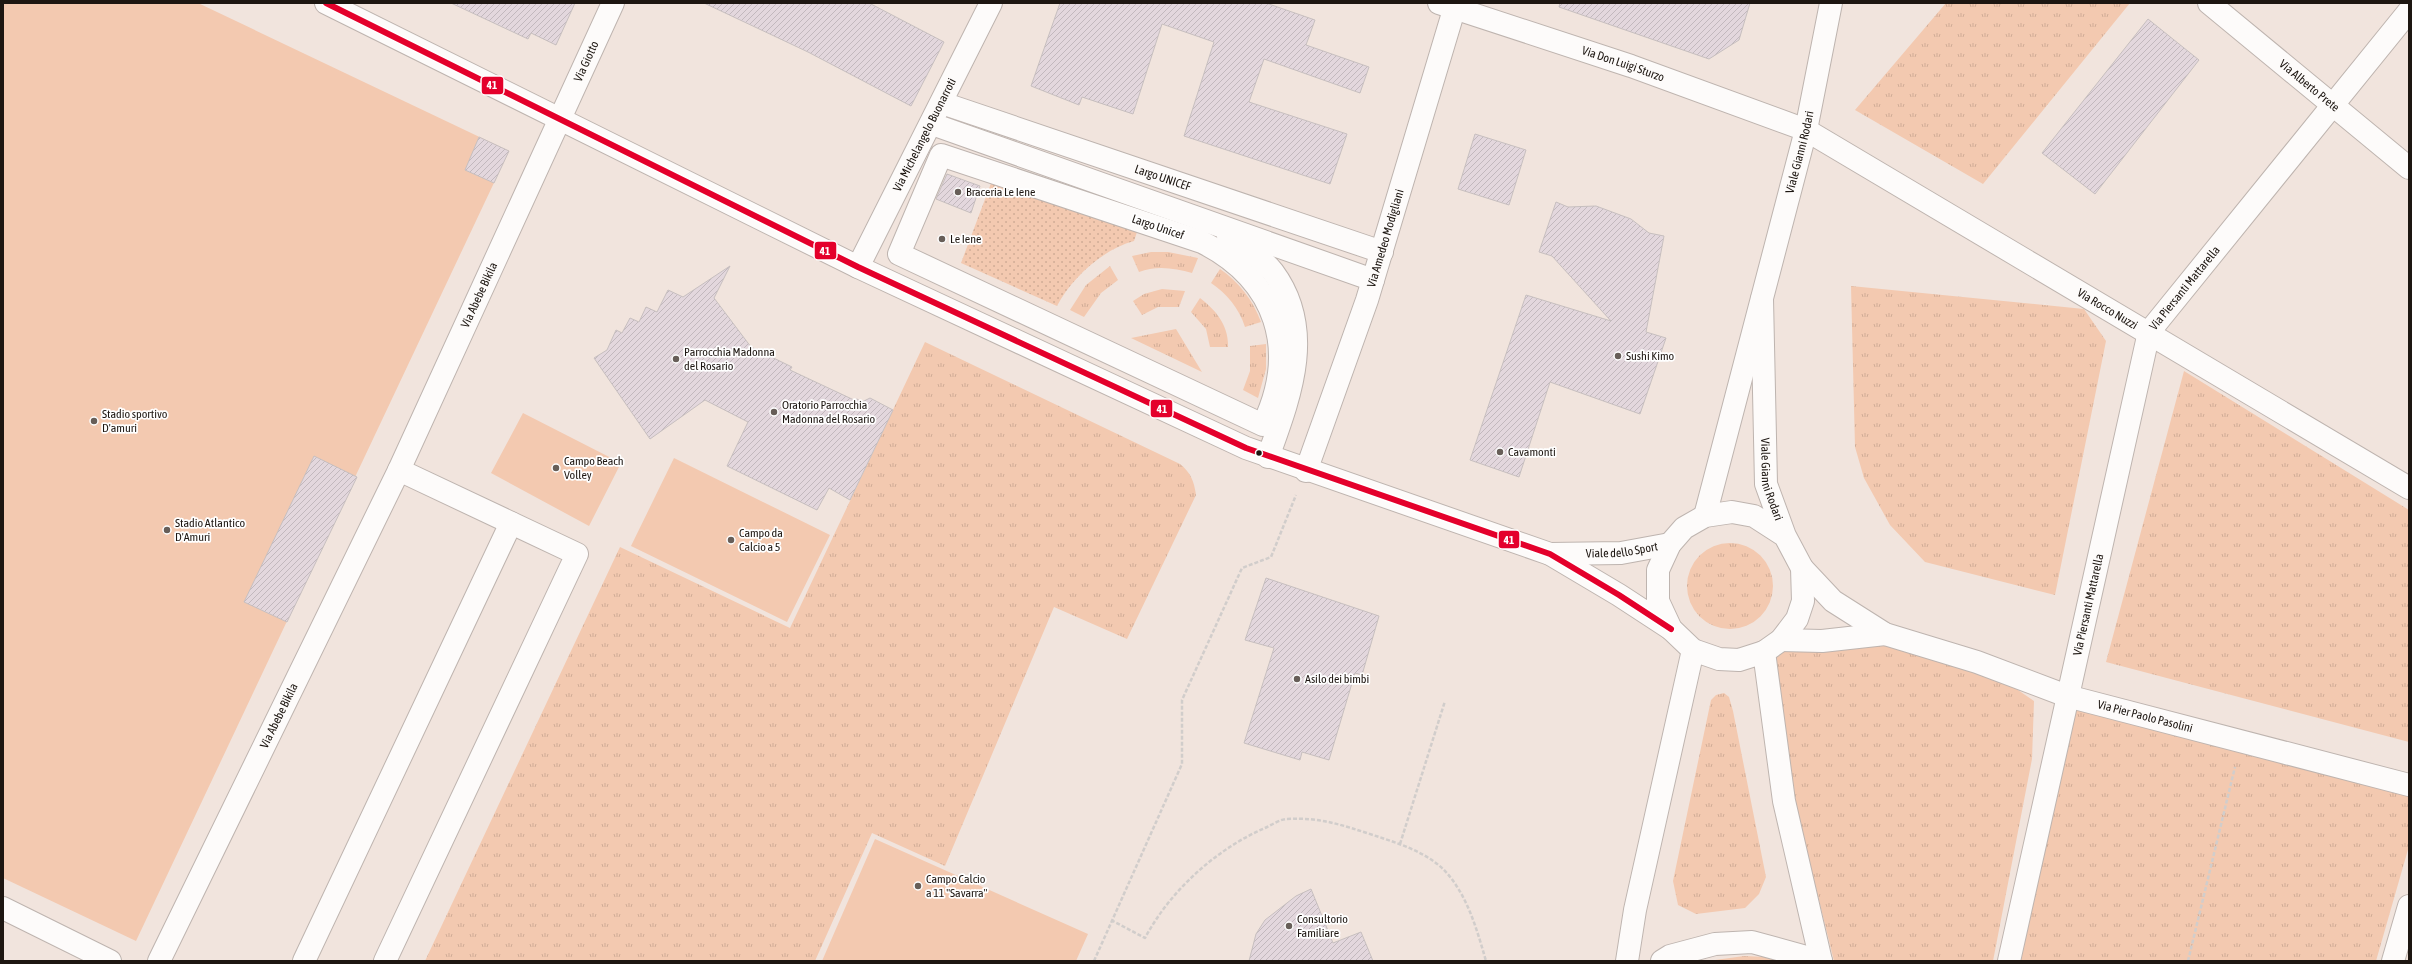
<svg xmlns="http://www.w3.org/2000/svg" width="2412" height="964" font-family="'Asap Condensed',sans-serif">
<style>
.grass{fill:url(#grass-tufts)}
.park{fill:url(#park-dots)}
.pitch{fill:#f3c9b0}
.building{fill:url(#building-hatch);stroke:#c7bfbf}
.lines{fill:none;stroke-linecap:round;stroke-linejoin:round}
.minor-casing{stroke:#beb4af;stroke-width:24}
.path{stroke:#d1cdcb;stroke-width:2.5;stroke-dasharray:4 2;stroke-linecap:butt}
.minor{stroke:#fdfbfa;stroke-width:22}
.bus-1-casing{stroke:#fff;stroke-width:9}
.bus-1{stroke:#e4002b;stroke-width:6}
.poi-dot{fill:#675e58;stroke:#fff;stroke-width:1.5}
.bus-dot{fill:#1d1611;stroke:#fff;stroke-width:1.5}
.labels{text-anchor:middle;stroke-width:3.5;stroke-linejoin:round;paint-order:stroke}
.street-label{font-size:12px;fill:#1d1611;stroke:#fff}
.poi-label{font-size:12px;fill:#1d1611;stroke:#fff;text-anchor:start}
.line-badge{stroke:#fff;stroke-width:1.5}
.badge-label{font-size:11px;text-anchor:middle;font-weight:bold;fill:#fff}
</style>
<defs>
<pattern id="grass-tufts" width="24" height="20" patternUnits="userSpaceOnUse"><rect width="24" height="20" fill="#f3c9b0"/><path d="M3 7l-1-3M5 7V3M7 7l1-3M15 17l-1-3M17 17v-4M19 17l1-3" fill="none" stroke="#d0ac96"/></pattern>
<pattern id="park-dots" width="8" height="8" patternUnits="userSpaceOnUse"><rect width="8" height="8" fill="#f3c9b0"/><path d="M2 2h.1M6 6h.1" fill="none" stroke="#d0ac96" stroke-width="1.8" stroke-linecap="round"/></pattern>
<pattern id="building-hatch" width="6" height="6" patternUnits="userSpaceOnUse"><rect width="6" height="6" fill="#e3d7dd"/><path d="M-1 1l2-2M0 6l6-6M5 7l2-2" fill="none" stroke="#c2b8bd"/></pattern>
</defs>
<rect width="100%" height="100%" fill="#f1e4dd"/>
<!-- grass -->
<path class="grass" d="M1946 3H2130L1983 184 1855 110Z
M1151 252H1168L1198 258 1192 273C1175 268 1156 265 1139 272L1132 256Z
M1110 266 1118 280 1101 293 1084 317 1070 310 1086 285Z
M1220 269C1239 282 1253 300 1261 322L1245 327C1239 308 1227 294 1211 283Z
M1851 286 2084 309 2106 341 2055 595 1925 562 1890 525 1864 478 1855 447Z
M1162 289 1185 291 1179 307H1158L1142 315 1133 301 1144 294Z
M1200 298C1216 310 1229 326 1228 347H1210L1206 329 1191 312Z
M1176 329 1202 372 1131 338Z
M925 342 1180 464C1191 473 1194 481 1196 495L1127 639 1054 607 945 866 872 833 815 961H425L620 547 790 628Z
M1266 344V369L1258 398 1243 390 1250 371V346Z
M2184 371 2409 510V742L2106 662Z
M1687 586a43 43 0 1 1 86 0a43 43 0 1 1-86 0Z
M1885 634 1977 662 2034 701 2032 759 1993 961H1834L1772 710 1764 652Z
M1724 693 1729 697 1733 711 1766 877 1759 894 1745 908 1696 914 1678 905 1673 881 1711 700 1716 695Z
M2067 696 2409 785V846L2376 961H2009Z
M1744 956 1766 957 1779 961H1708Z"/>
<!-- park -->
<path class="park" d="M993 178 1138 229 1134 241C1103 249 1071 279 1057 306L961 263Z"/>
<!-- pitch -->
<path class="pitch" d="M3 3H198L509 151 136 941 3 878Z
M523 413 621 463 589 526 491 473Z
M674 458 830 535 787 622 631 546Z
M875 839 1088 934 1076 961H822Z"/>
<!-- building -->
<path class="building" d="M451 3H575L556 45 531 33 528 39Z
M704 3H869L944 42 911 106 808 52Z
M1060 3H1266L1315 20 1306 45 1369 67 1360 93 1264 59 1249 102 1347 134 1330 184 1184 136 1214 42 1162 24 1133 114 1082 97 1079 105 1031 86Z
M1560 3H1750L1739 40 1709 59 1559 7Z
M2148 19 2199 60 2095 194 2042 153Z
M1475 134 1526 150 1509 205 1458 189Z
M479 137 509 151 494 183 465 170Z
M947 174 980 186 971 213 936 199Z
M1556 202 1568 207 1596 206 1631 219 1649 233 1664 236 1646 332 1666 338 1640 414 1550 382 1519 477 1470 460 1526 295 1611 321 1552 256 1539 252Z
M730 266 714 298 751 347 792 367 790 370 854 400 857 399 862 402 870 398 893 410 850 500 829 488 817 510 727 466 748 422 705 400 650 439 594 358 607 350 616 330 622 333 630 318 639 322 646 307 657 312 668 290 683 297Z
M314 456 357 477 287 622 244 602Z
M1266 578 1379 616 1362 675 1355 673 1329 760 1302 752 1300 760 1244 743 1274 648 1245 640Z
M1311 889 1333 943 1361 932 1373 961H1249L1256 934 1265 920 1296 896Z"/>
<g class="lines">
<defs>
<g id="minor">
<path d="M326 3 858 267 1246 448 1550 554 1619 595 1671 629"/>
<path id="s1" d="M1439 3 1631 66 1806 130 2409 488"/>
<path id="s2" d="M2209 3 2409 168"/>
<path id="s3" d="M942 103 1382 252"/>
<path d="M932 124 1373 280"/>
<path d="M941 155 1202 242C1277 280 1299 350 1263 425L899 254Z"/>
<path d="M1228 236C1243 246 1262 258 1273 272 1316 330 1290 396 1268 457"/>
<path id="s4" d="M858 267 991 3"/>
<path id="s5" d="M1762 299 1766 484 1785 536 1802 568 1803 601 1797 619 1781 640 1764 652 1739 660 1719 659 1693 650 1671 629 1658 601V570L1670 544 1684 528 1705 516 1732 512 1754 516 1785 536"/>
<path id="s6" d="M1306 471 1367 300 1456 3"/>
<path id="s7" d="M1705 516 1806 130 1831 3"/>
<path id="s8" d="M1550 554 1621 553 1670 544"/>
<path id="s9" d="M1802 568 1833 601 1885 634 1977 662 2067 696 2409 785"/>
<path d="M1781 640 1822 641 1885 634"/>
<path d="M1764 652 1784 801 1821 961"/>
<path d="M3 908 110 961"/>
<path id="s10" d="M159 961 399 470 613 3"/>
<path d="M304 961 511 523"/>
<path d="M385 961 577 554 399 470"/>
<path d="M1627 961 1635 910 1693 650"/>
<path d="M1662 961 1670 956 1715 944 1752 942 1821 961"/>
<path id="s11" d="M2009 961 2149 332 2409 11"/>
<path d="M2393 961 2409 906"/>
</g>
</defs>
<!-- minor casing -->
<use href="#minor" class="minor-casing"/>
<!-- path -->
<path class="path" d="M1400 844 1445 701
M1111 920 1145 938C1170 891 1216 849 1265 828 1272 825 1280 819 1287 819 1320 817 1342 825 1373 835 1397 843 1424 851 1443 869 1467 893 1477 930 1486 961
M1094 961 1182 764V700L1242 568 1271 557 1296 495
M2188 961 2235 767"/>
<!-- minor -->
<use href="#minor" class="minor"/>
<defs>
<path id="bus-1" d="M326 3 858 267 1246 448 1550 554 1619 595 1671 629"/>
</defs>
<!-- bus-1 casing -->
<use href="#bus-1" class="bus-1-casing"/>
<!-- bus-1 -->
<use href="#bus-1" class="bus-1"/>
</g>
<!-- markers -->
<g class="poi-dot">
<circle cx="958" cy="192" r="4"/>
<circle cx="942" cy="239" r="4"/>
<circle cx="1618" cy="356" r="4"/>
<circle cx="676" cy="359" r="4"/>
<circle cx="774" cy="412" r="4"/>
<circle cx="94" cy="421" r="4"/>
<circle cx="1500" cy="452" r="4"/>
<circle cx="556" cy="468" r="4"/>
<circle cx="167" cy="530" r="4"/>
<circle cx="731" cy="540" r="4"/>
<circle cx="1297" cy="679" r="4"/>
<circle cx="918" cy="886" r="4"/>
<circle cx="1289" cy="926" r="4"/>
</g>
<circle class="bus-dot" cx="1259" cy="453" r="3.5"/>
<g class="labels">
<!-- street labels -->
<g class="street-label">
<text dy="4" stroke="none"><textPath href="#s10" startOffset="996">Via Giotto</textPath></text>
<text dy="4" stroke="none"><textPath href="#s1" startOffset="194">Via Don Luigi Sturzo</textPath></text>
<text dy="4" stroke="none"><textPath href="#s2" startOffset="130">Via Alberto Prete</textPath></text>
<text dy="4" stroke="none"><textPath href="#s4" startOffset="148">Via Michelangelo Buonarroti</textPath></text>
<text dy="4" stroke="none"><textPath href="#s7" startOffset="376">Viale Gianni Rodari</textPath></text>
<text dy="4" stroke="none"><textPath href="#s3" startOffset="233">Largo UNICEF</textPath></text>
<text transform="translate(1158 227) rotate(19)" y="4">Largo Unicef</text>
<text dy="4" stroke="none"><textPath href="#s6" startOffset="246">Via Amedeo Modigliani</textPath></text>
<text dy="4" stroke="none"><textPath href="#s11" startOffset="701">Via Piersanti Mattarella</textPath></text>
<text dy="4" stroke="none"><textPath href="#s10" startOffset="739">Via Abebe Bikila</textPath></text>
<text dy="4" stroke="none"><textPath href="#s1" startOffset="739">Via Rocco Nuzzi</textPath></text>
<text dy="4" stroke="none"><textPath href="#s5" startOffset="181">Viale Gianni Rodari</textPath></text>
<text dy="4" stroke="none"><textPath href="#s8" startOffset="72">Viale dello Sport</textPath></text>
<text dy="4" stroke="none"><textPath href="#s11" startOffset="365">Via Piersanti Mattarella</textPath></text>
<text dy="4" stroke="none"><textPath href="#s10" startOffset="273">Via Abebe Bikila</textPath></text>
<text dy="4" stroke="none"><textPath href="#s9" startOffset="380">Via Pier Paolo Pasolini</textPath></text>
</g>
<!-- poi labels -->
<g class="poi-label">
<text x="966" y="196">Braceria Le Iene</text>
<text x="950" y="243">Le Iene</text>
<text x="684" y="356">Parrocchia Madonna<tspan x="684" dy="14">del Rosario</tspan></text>
<text x="1626" y="360">Sushi Kimo</text>
<text x="782" y="409">Oratorio Parrocchia<tspan x="782" dy="14">Madonna del Rosario</tspan></text>
<text x="102" y="418">Stadio sportivo<tspan x="102" dy="14">D'amuri</tspan></text>
<text x="1508" y="456">Cavamonti</text>
<text x="564" y="465">Campo Beach<tspan x="564" dy="14">Volley</tspan></text>
<text x="175" y="527">Stadio Atlantico<tspan x="175" dy="14">D'Amuri</tspan></text>
<text x="739" y="537">Campo da<tspan x="739" dy="14">Calcio a 5</tspan></text>
<text x="1305" y="683">Asilo dei bimbi</text>
<text x="926" y="883">Campo Calcio<tspan x="926" dy="14">a 11 "Savarra"</tspan></text>
<text x="1297" y="923">Consultorio<tspan x="1297" dy="14">Familiare</tspan></text>
</g>
</g>
<g class="line-badge">
<rect x="481" y="76" width="23" height="19" rx="4" fill="#e4002b"/>
<rect x="814" y="241" width="23" height="19" rx="4" fill="#e4002b"/>
<rect x="1150" y="399" width="23" height="19" rx="4" fill="#e4002b"/>
<rect x="1498" y="530" width="22" height="19" rx="4" fill="#e4002b"/>
</g>
<g class="badge-label">
<text x="492" y="89">41</text>
<text x="825" y="255">41</text>
<text x="1162" y="413">41</text>
<text x="1509" y="544">41</text>
</g>
<!-- border -->
<rect width="2412" height="964" fill="none" stroke="#1d1611" stroke-width="8"/>
</svg>
